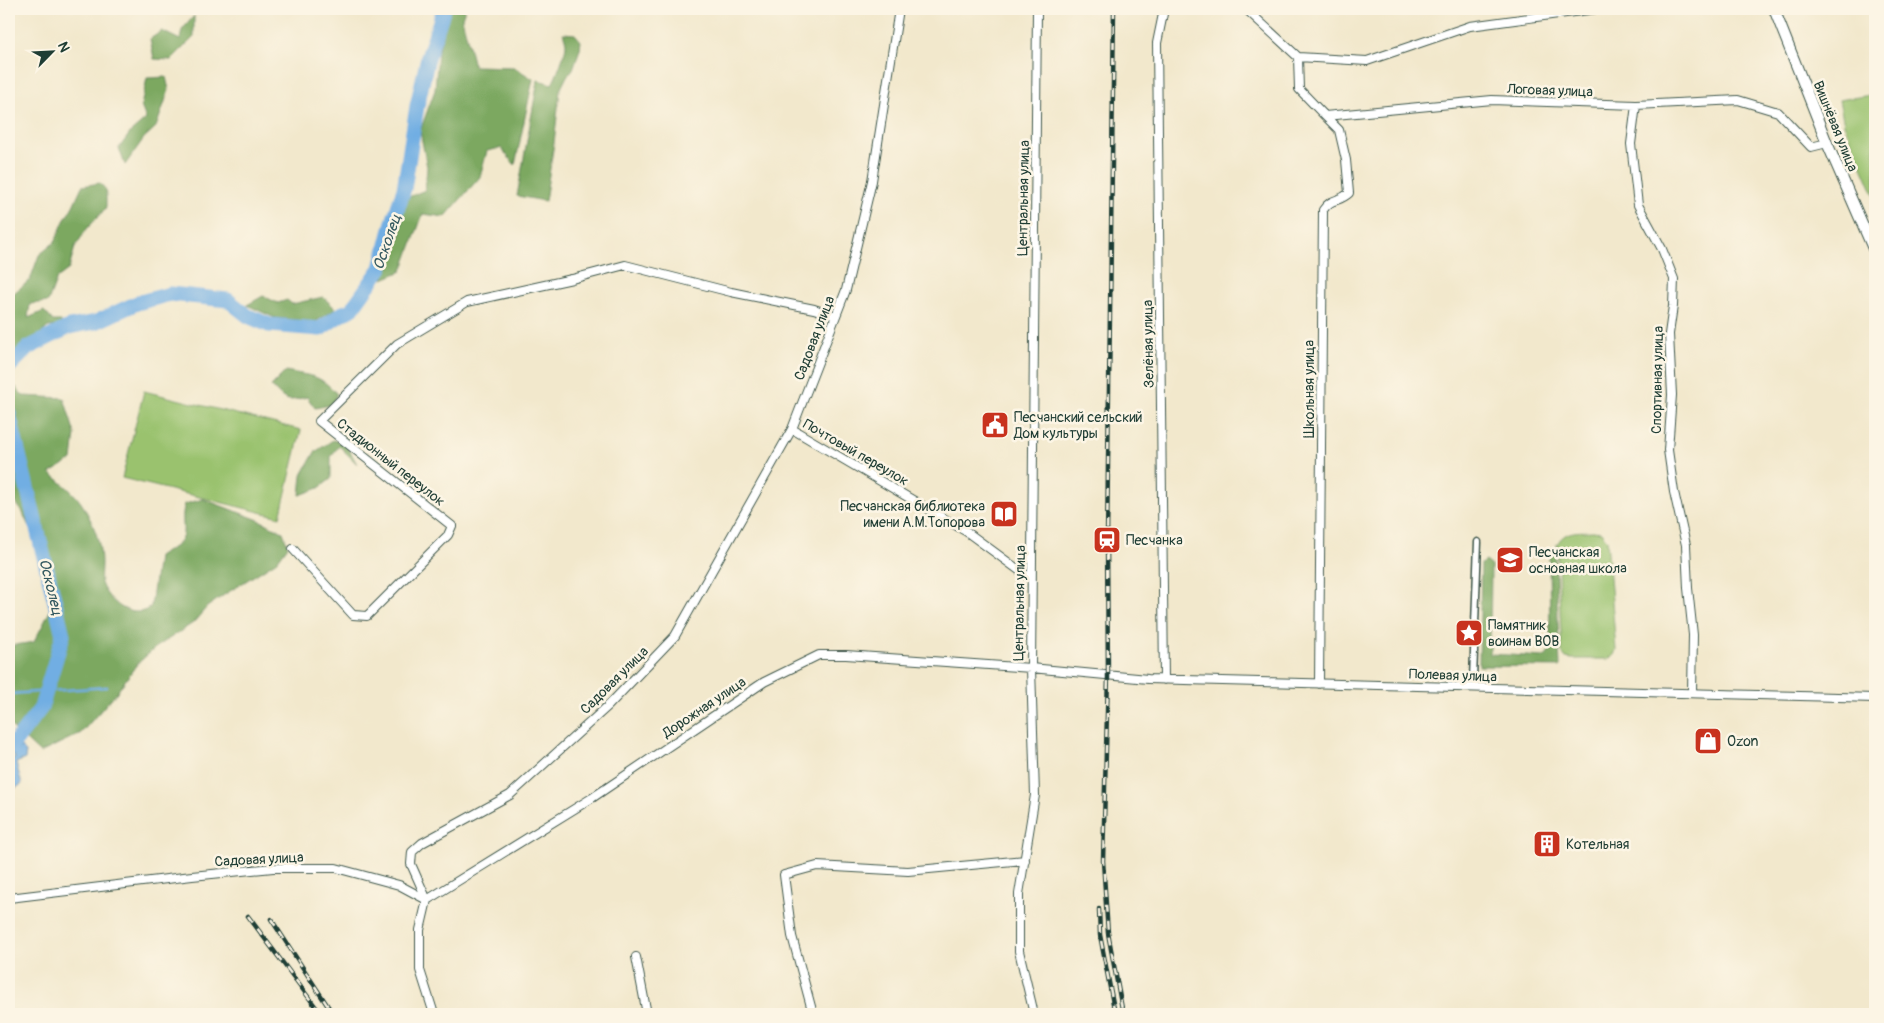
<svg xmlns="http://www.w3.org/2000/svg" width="1884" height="1023" font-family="Pangolin,sans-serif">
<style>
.green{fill:#9ac26e;stroke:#5c8051}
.forest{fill:#7ba861;stroke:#4d724a}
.water{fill:#71aee3;stroke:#48768c}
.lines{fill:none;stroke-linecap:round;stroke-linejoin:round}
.stream{stroke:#71aee3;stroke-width:2.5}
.river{stroke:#71aee3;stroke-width:15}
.pedestrian-casing{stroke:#3f574b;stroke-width:9}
.minor-casing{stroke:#3f574b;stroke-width:10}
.tertiary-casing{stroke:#3f574b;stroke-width:12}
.pedestrian{stroke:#fff;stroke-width:6}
.minor{stroke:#fff;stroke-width:8}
.tertiary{stroke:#fff;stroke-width:10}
.rail-casing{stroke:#1f3d34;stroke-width:4.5}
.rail{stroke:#fcf5e5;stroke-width:2.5;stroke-dasharray:8;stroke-linecap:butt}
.labels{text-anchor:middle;stroke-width:5;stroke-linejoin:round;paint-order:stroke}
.street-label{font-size:14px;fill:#1f3d34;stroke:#fcf5e5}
.poi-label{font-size:14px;fill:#1f3d34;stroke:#fcf5e5;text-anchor:start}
.water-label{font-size:15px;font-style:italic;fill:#345960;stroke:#fcf5e5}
</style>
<rect width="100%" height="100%" fill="#fcf5e5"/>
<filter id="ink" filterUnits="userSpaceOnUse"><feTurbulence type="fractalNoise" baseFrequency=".02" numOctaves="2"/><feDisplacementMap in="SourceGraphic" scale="10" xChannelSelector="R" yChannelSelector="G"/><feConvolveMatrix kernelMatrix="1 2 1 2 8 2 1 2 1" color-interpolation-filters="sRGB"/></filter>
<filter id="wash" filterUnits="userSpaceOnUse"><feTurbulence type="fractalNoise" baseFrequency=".0096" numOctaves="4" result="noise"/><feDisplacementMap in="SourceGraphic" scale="20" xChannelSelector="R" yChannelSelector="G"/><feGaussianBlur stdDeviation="1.12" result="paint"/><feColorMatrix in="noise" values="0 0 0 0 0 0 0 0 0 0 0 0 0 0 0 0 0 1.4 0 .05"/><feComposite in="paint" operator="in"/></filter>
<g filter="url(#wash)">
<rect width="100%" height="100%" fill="#f2e8cc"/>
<!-- green -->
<path class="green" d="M1871 95 1875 98V197L1844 124 1839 100Z
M144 391 301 430 280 517 122 478Z
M1593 531 1601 532 1607 540 1616 650 1614 655 1608 659H1572L1566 658 1562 653 1557 544C1566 529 1577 532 1593 531Z"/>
<!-- forest -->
<path class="forest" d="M450 9H465L462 18 474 66 514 67 533 79 515 165 501 148 487 151 480 177 445 217 423 214 402 271 383 279 401 234 404 199 425 190 427 167 420 131 435 90 438 52Z
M194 16V37L171 60 154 59 150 39 162 31 180 40 182 30Z
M563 33 575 34 581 41 580 49 573 69 567 76 560 90 554 143 545 201 517 196 538 80 552 84C556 78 566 51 566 45 566 41 564 36 563 33Z
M166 77 169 90 156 127 144 138 125 165 119 148 131 132 146 119 141 106 147 78Z
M100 183 106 190V208L86 230 75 247 69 269 57 278 48 302 30 304 28 318 44 311 53 321H61V326L48 327 31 343H26L9 360V297L30 280 39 255 55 242 64 221 73 206 82 186Z
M263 296 278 303 287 300 292 304 323 297 336 309 315 322 275 318 247 305Z
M286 371C312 377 318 373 337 394L331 405 315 408 307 397C286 402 286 402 271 386Z
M9 382 15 386 23 396 64 398 75 434 72 460 50 473C70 490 79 495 90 519 97 533 101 548 101 563 101 569 100 577 101 583 105 595 118 608 130 611 137 613 146 612 151 606L158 557C165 552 177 547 181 540 186 532 180 516 185 504L203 499 259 520 283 532 288 546 277 561 224 595 207 607 193 623 155 648 137 664 117 692 81 733 40 753 9 724V646L34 642 51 609 46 586 45 563 22 511 9 494Z
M333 440 346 444 357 464 339 446 331 456V479L319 488 300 495 302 475 315 452Z
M1555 550 1560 667 1479 666 1481 564 1485 561 1491 566 1490 654 1545 657 1550 651 1549 551Z"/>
<!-- water -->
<path class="water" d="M21 747 26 752 25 759 16 763 22 784 9 792V756L15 759 14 754Z"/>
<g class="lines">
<!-- stream -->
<path class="stream" d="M9 694 107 687"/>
<!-- river -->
<path class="river" d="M9 367 28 348 69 327 96 322 137 303 170 294 228 300 248 316 269 325 320 329 343 313 351 310 381 268 392 225 404 189 417 106 428 57 444 9
M9 414 63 635 41 708 9 750"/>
</g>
</g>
<g filter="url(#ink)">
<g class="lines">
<defs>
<path id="pedestrian" d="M1473 679 1478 542"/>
<path id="minor" d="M1164 9 1157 43 1164 680
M1246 9 1298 57 1367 61 1470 26 1596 9
M1298 57 1299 89 1325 116 1492 100 1636 105 1738 100 1778 112 1811 147 1827 143
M1636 105 1631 144 1638 205 1662 249 1674 279 1673 306 1669 334 1672 395 1668 450 1674 492 1686 545 1688 588 1693 635 1692 693
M792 429 967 532 1031 579
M293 549 353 615 367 616 448 535 452 526 319 421 397 344 467 302 572 279 625 265 731 292 814 309 835 316
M1319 684 1323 210C1332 197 1338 203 1349 193L1346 160 1339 130 1325 116
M9 898 192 876 273 868H336L399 885 427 900
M427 900 592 798 764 682 819 655H846L1031 668 1148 679 1875 698
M427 900 411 864 412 852 422 843 510 795 608 706 675 636 792 429 846 290 872 181 899 9
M427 900 420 930V970L434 1014
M636 957 647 1014
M813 1014 792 936 784 875 817 866 908 871 1025 860
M1034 1014 1019 951V894L1035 795 1031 668 1037 9"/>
<path id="tertiary" d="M1774 9 1827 143 1875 253"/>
</defs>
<!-- pedestrian casing -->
<use href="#pedestrian" class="pedestrian-casing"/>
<!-- minor casing -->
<use href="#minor" class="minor-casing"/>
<!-- tertiary casing -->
<use href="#tertiary" class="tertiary-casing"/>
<!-- pedestrian -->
<use href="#pedestrian" class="pedestrian"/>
<!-- minor -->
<use href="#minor" class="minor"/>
<!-- tertiary -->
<use href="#tertiary" class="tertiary"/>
<defs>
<path id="rail" d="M1114 9 1107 540 1108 676 1103 861 1108 933 1123 1014
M1099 909 1100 935 1115 1014
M248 916 321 1014
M271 919 333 1014"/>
</defs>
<!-- rail casing -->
<use href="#rail" class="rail-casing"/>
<!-- rail -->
<use href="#rail" class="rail"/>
</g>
</g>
<!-- icons -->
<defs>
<symbol id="civic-square" viewBox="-11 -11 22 22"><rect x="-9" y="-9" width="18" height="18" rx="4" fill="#c8321e" stroke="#fcf5e5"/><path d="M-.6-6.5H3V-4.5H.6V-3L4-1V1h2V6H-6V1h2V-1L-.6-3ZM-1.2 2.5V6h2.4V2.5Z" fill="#fff"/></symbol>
<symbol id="library-square" viewBox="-11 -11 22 22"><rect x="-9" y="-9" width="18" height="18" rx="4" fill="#c8321e" stroke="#fcf5e5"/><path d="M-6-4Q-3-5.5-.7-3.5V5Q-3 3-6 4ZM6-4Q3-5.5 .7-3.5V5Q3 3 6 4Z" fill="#fff"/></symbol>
<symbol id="station-square" viewBox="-11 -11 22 22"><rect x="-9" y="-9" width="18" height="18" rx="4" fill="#c8321e" stroke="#fcf5e5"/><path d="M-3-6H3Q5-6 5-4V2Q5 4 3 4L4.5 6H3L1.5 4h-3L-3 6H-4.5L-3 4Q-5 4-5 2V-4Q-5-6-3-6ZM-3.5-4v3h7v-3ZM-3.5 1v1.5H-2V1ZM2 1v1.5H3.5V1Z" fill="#fff"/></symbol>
<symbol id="school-square" viewBox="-11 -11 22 22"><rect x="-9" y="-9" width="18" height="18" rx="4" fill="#c8321e" stroke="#fcf5e5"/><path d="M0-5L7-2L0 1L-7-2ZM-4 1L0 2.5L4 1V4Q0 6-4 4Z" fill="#fff"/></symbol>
<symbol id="sight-square" viewBox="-11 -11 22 22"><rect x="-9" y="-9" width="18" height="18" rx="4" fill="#c8321e" stroke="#fcf5e5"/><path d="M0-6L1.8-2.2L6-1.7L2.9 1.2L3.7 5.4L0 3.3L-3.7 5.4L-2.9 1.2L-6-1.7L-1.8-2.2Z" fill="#fff"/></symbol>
<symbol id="shop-square" viewBox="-11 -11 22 22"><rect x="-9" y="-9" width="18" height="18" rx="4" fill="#c8321e" stroke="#fcf5e5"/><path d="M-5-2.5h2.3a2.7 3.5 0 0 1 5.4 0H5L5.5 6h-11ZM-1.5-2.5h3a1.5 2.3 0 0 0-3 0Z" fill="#fff"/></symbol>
<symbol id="building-square" viewBox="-11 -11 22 22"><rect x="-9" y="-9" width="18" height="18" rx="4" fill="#c8321e" stroke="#fcf5e5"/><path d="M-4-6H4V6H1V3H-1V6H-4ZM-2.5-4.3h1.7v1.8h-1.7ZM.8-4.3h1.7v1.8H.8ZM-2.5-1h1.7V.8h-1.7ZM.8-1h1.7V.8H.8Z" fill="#fff"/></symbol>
</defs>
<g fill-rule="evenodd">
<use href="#civic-square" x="979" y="409" width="32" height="32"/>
<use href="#library-square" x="988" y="498" width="32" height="32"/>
<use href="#station-square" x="1091" y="524" width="32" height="32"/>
<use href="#school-square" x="1494" y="544" width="32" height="32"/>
<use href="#sight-square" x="1453" y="617" width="32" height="32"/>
<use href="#shop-square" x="1692" y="725" width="32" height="32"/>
<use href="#building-square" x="1531" y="828" width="32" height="32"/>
</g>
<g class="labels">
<!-- street labels -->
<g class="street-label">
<text transform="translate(1550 90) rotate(2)" y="5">Логовая улица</text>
<text transform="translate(1836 126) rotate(68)" y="5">Вишнёвая улица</text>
<text transform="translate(1023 198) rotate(-89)" y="5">Центральная улица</text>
<text transform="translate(814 338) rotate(-69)" y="5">Садовая улица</text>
<text transform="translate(1148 344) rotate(-91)" y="5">Зелёная улица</text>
<text transform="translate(1657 380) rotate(-89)" y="5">Спортивная улица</text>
<text transform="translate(1309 389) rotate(-90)" y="5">Школьная улица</text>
<text transform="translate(856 452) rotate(30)" y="5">Почтовый переулок</text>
<text transform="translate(391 462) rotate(38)" y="5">Стадионный переулок</text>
<text transform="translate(1019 603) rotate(-89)" y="5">Центральная улица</text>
<text transform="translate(1453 675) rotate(2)" y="5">Полевая улица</text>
<text transform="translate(614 680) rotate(-45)" y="5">Садовая улица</text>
<text transform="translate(704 707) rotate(-34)" y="5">Дорожная улица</text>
<text transform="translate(259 859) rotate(-3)" y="5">Садовая улица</text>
</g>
<!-- poi labels -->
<g class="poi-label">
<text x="1014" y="422">Песчанский сельский<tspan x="1014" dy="16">Дом культуры</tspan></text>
<text x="985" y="511" text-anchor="end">Песчанская библиотека<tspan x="985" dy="16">имени А.М.Топорова</tspan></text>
<text x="1126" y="545">Песчанка</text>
<text x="1529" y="557">Песчанская<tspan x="1529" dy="16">основная школа</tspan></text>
<text x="1488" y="630">Памятник<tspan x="1488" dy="16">воинам ВОВ</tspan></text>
<text x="1727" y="746">Ozon</text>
<text x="1566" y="849">Котельная</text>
</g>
<!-- water labels -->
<g class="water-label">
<text transform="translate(387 242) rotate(-71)" y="5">Осколец</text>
<text transform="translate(51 587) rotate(76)" y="5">Осколец</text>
</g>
</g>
<!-- margin -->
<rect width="1884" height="1023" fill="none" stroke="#fcf5e5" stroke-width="30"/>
<!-- north arrow -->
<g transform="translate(52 52) rotate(66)" stroke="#fcf5e5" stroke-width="4" paint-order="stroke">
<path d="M0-4L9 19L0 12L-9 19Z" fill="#1f3d34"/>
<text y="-8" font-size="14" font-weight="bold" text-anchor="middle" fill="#1f3d34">N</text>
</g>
</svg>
